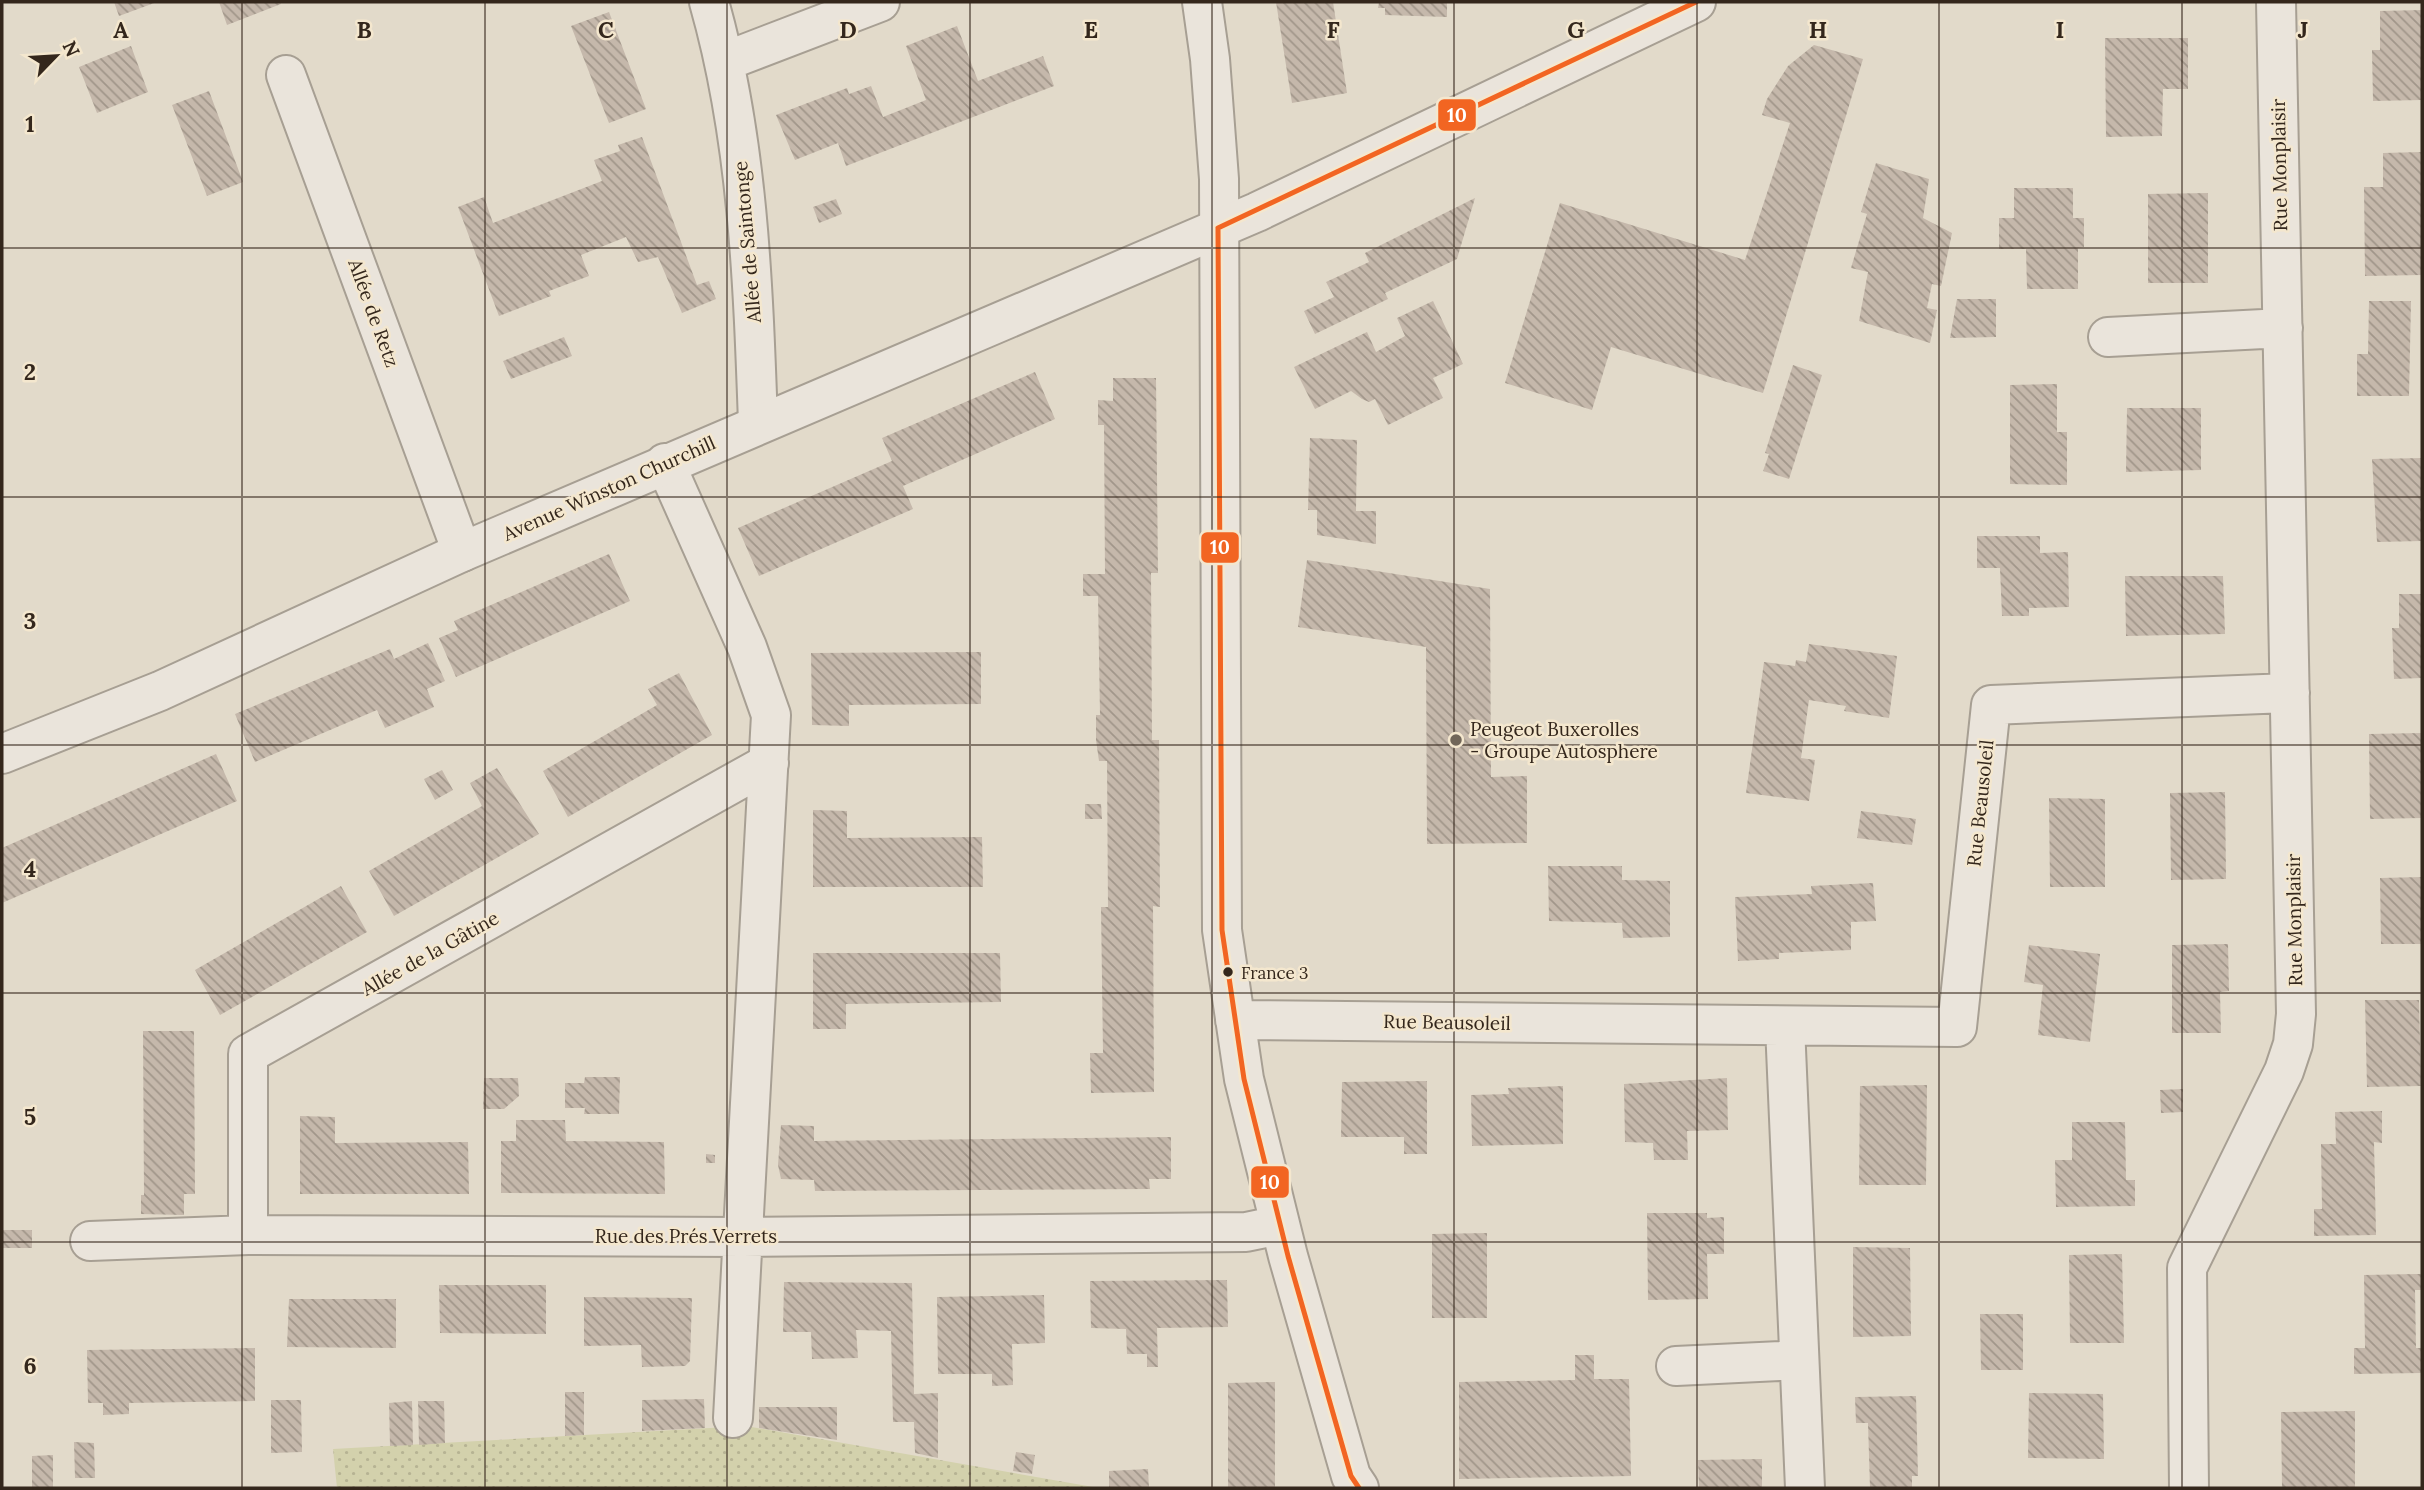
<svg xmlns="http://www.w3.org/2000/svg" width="2424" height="1490" font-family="Lora,serif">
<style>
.green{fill:url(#green-dots)}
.building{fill:url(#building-back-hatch)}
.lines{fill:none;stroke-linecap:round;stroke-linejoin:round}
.minor-casing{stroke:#a79f93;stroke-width:42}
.tertiary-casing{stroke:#a79f93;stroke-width:42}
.minor{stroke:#eae4db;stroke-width:38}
.tertiary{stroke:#eae4db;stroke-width:38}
.bus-1-casing{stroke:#f4e7ce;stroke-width:10}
.bus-1{stroke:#f26522;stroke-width:5}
.grid{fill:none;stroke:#34271c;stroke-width:2;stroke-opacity:0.55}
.poi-dot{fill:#716659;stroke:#f4e7ce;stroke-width:2.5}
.bus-dot{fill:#34271c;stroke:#f4e7ce;stroke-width:2.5}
.labels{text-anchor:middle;stroke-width:5;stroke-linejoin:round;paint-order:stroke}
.bus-label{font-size:17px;fill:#34271c;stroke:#f4e7ce;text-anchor:start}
.street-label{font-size:19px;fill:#34271c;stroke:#f4e7ce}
.poi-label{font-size:19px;fill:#34271c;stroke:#f4e7ce;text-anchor:start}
.grid-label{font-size:23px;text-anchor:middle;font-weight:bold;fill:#34271c;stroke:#f4e7ce;stroke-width:5;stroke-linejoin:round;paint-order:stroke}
.line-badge{stroke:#f4e7ce;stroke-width:2.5}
.badge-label{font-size:19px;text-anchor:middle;font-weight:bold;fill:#fff}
</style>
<defs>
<pattern id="green-dots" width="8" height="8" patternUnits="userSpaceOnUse" patternTransform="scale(1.75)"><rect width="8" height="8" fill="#d3d1ac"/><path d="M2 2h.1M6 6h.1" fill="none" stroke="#b6b393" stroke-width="1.8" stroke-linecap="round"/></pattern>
<pattern id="building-back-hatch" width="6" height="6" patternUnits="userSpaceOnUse" patternTransform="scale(1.75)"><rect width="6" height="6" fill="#c5b8ab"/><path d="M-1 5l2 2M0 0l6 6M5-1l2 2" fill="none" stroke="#a1968a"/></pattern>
</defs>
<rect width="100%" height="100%" fill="#e2daca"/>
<!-- green -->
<path class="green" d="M746 1426 1099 1488H337L333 1449Z"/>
<!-- building -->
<path class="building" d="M114 2H157L119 16Z
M219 2H280L281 4 227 25Z
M1276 2H1333L1347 93 1292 103Z
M1379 2H1447V17L1385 15V8H1378Z
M2422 10V100L2373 101 2372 50H2380V11Z
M609 12 646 109 609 123 571 26Z
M957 26 978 81 1043 56 1054 86 846 166 838 143 795 160 776 115 847 88 849 94 871 86 883 117 926 100 906 46Z
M2105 38H2188V89H2163L2162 136 2106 137Z
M1814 45 1863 59 1763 393 1611 347 1592 410 1505 383 1560 203 1745 260 1790 123 1762 115 1767 99 1788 66Z
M131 46 148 92 97 113 79 67Z
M209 91 243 182 207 196 172 105Z
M642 137 697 285 709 281 716 299 682 313 658 257 638 262 626 237 581 255 589 276 549 291 551 296 499 316 458 207 484 197 493 223 602 181 594 160 620 151 618 145Z
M2422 152V275L2365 276 2364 187H2383V153Z
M1876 163 1929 179 1923 218 1952 233 1941 286 1932 284 1927 308 1937 310 1930 343 1859 321 1868 272 1851 268 1867 214 1861 212Z
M2014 188H2073V218H2084V247L2078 248V289H2027L2026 249H1999V218H2014Z
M2208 193V283H2148V194Z
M1475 198 1457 259 1385 293 1388 299 1315 334 1304 311 1334 297 1326 282 1369 262 1365 253Z
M836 199 842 214 819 223 813 207Z
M1957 299H1996V337L1950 338Z
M1433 301 1463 364 1433 378 1443 398 1388 425 1375 399 1369 402 1362 399 1351 391 1315 409 1294 367 1367 332 1376 352 1405 336 1397 318Z
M2369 301H2411L2409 396H2357V354H2368Z
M564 337 572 356 511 379 503 361Z
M1793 365 1822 375 1789 479 1763 471 1769 454 1765 453Z
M1035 372 1055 419 903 486 913 509 759 576 738 528 892 461 882 438Z
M1113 378H1156L1158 573H1151L1152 740H1159L1160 907 1153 906 1154 1092 1091 1093 1090 1053H1103L1101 907H1108L1107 761H1099L1096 740V715H1100L1098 596H1083V574H1105L1104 425H1098V400L1113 401Z
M2057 384V432H2067V485L2010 484V385Z
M2127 408H2201V470L2126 472Z
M1310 438 1357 440 1356 511H1376V544L1317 535V510H1308Z
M2422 458V541L2377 542 2372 459Z
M1977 536H2040V553L2068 552 2069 607 2029 608V616H2002L2000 568H1977Z
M609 554 630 601 456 677 439 638 458 630 454 621Z
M1307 560 1490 589 1491 777 1527 776V843L1427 844 1426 647 1298 627Z
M2125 576H2223L2225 634 2126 636Z
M2399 594H2422V678L2394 679 2392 628H2399Z
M428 643 445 681 427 689 434 707 385 728 377 710 255 762 235 714 390 649 394 659Z
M1809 644 1897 656 1889 718 1844 711 1846 706 1809 700 1801 758 1815 760 1809 801 1746 793 1764 662 1795 666 1796 660 1806 662Z
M981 652V704L849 705V726L812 725 811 653Z
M679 673 712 735 568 817 543 771 657 705 648 689Z
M2422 733V818L2370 819 2369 734Z
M216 754 237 801 2 903V848Z
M497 768 539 834 394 916 369 871 482 806 470 783Z
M442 770 453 790 435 800 424 779Z
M2225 792 2226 879 2171 880 2170 793Z
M2049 798 2105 799V887H2050Z
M1085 804H1101L1102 819H1085Z
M813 810 847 811V838L982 837 983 887H813Z
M1861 811 1916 819 1912 845 1857 838Z
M1548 866H1622V880L1670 881V937L1623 938 1622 923 1549 921Z
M2422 877V944H2381L2380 878Z
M1873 883 1876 921 1851 922V950L1779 953V959L1738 961 1735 897 1812 894 1811 886Z
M341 886 367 932 220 1015 195 970Z
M2228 944 2229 991 2220 992 2221 1033H2172V945Z
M2029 945 2100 954 2090 1042 2038 1035 2043 985 2024 982Z
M813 953H1000L1001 1002 846 1004V1029H813Z
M2365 1000H2419L2421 1086 2367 1087Z
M143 1031H194L195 1194H184V1215L141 1214V1195H144Z
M585 1077H620L619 1114H584L585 1108H565V1083H584Z
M484 1078H518L519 1096 504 1109H483Z
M1727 1078 1728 1130 1687 1131 1688 1160H1654L1653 1143 1625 1142 1624 1084Z
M1427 1081V1154H1404V1137H1341L1342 1082Z
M1927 1085 1926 1185H1859L1860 1086Z
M1563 1086V1144L1472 1146 1471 1095 1509 1094 1508 1088Z
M2183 1089V1112L2161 1113 2160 1090Z
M2382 1111V1143L2374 1142 2376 1235 2314 1236V1209H2322L2321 1144H2336L2335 1112Z
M300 1116 335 1117V1143L468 1142 469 1194H300Z
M516 1120H565L566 1141 664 1142 665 1194 501 1193V1141H516Z
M2072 1122H2125L2126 1180H2135V1206L2056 1207 2055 1160H2072Z
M781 1125 814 1126V1141L1171 1137V1179H1149L1150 1189 815 1191 814 1180 781 1179 778 1165Z
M706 1154 715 1155V1163H706Z
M1647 1213H1707V1218L1724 1217V1254H1707L1708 1299 1648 1300Z
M2 1230H32V1248H2Z
M1487 1233V1318H1432V1234Z
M1853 1247 1910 1248 1911 1336 1853 1337Z
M2122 1254 2124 1343H2070L2069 1255Z
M2415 1274H2422V1290H2415L2416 1348H2422V1373L2354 1374V1348H2365L2364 1275Z
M1227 1280 1228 1327 1157 1328 1158 1367H1147V1354H1127L1126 1329 1091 1328 1090 1281Z
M784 1282 912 1283 914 1394 938 1393V1458L915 1453 914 1422H893L891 1331 856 1330 858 1358 812 1359 811 1332H783Z
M439 1285H546V1334L440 1333Z
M1044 1295 1045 1343 1012 1344 1013 1385 992 1386V1374H938L937 1297Z
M584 1297 692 1298 690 1361 685 1366 642 1367 641 1345 584 1346Z
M289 1299H396V1348L287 1347Z
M1980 1314H2023V1370H1981Z
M255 1348V1401L129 1403V1414L103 1415V1403H88L87 1350Z
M1575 1355H1594V1379H1629L1631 1476 1459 1479V1382L1575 1380Z
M1275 1382V1488H1228V1383Z
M565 1392H584V1435L565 1436Z
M2029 1393 2103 1394 2104 1459 2028 1458Z
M1916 1396 1918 1476H1912V1488H1870L1868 1423H1856L1855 1397Z
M704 1399 705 1428 642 1431V1400Z
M271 1400H301L302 1452 271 1453Z
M412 1401 413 1445 390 1446 389 1403Z
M418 1401H444L445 1443 419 1445Z
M759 1407H837V1440L759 1428Z
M2355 1411V1488H2282L2281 1412Z
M74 1442 94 1443 95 1478H75Z
M1016 1452 1035 1455 1032 1474 1013 1471Z
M53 1455V1488H32V1456Z
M1762 1459V1488H1699L1698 1460Z
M1148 1469 1149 1488 1109 1487V1471Z"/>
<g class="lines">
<defs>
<path id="minor" d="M709 2C748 139 753 281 758 423
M1202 2 1210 59 1219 179 1222 930 1244 1079 1288 1256 1351 1476 1359 1488
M726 61 880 2
M286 75 462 552
M2108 337 2283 328
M665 463 747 647 771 715 733 1418
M1235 1020 1957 1027 1991 705 2290 693
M1785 1026 1805 1488
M248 1235V1054L769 763
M90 1241 248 1235 743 1237 1246 1232 1280 1225
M1676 1366 1799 1360
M2189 1488 2187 1268 2284 1071 2293 1044 2296 1014 2276 2"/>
<path id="tertiary" d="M2 754 160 691 462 552 1257 212 1696 2"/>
</defs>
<!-- minor casing -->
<use href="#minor" class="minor-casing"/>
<!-- tertiary casing -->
<use href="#tertiary" class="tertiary-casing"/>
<!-- minor -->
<use href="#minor" class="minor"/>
<!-- tertiary -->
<use href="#tertiary" class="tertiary"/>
<defs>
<path id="bus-1" d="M1218 228 1222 930 1244 1079 1288 1256 1351 1476 1359 1488
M1218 228 1696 2"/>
</defs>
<!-- bus-1 casing -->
<use href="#bus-1" class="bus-1-casing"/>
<!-- bus-1 -->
<use href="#bus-1" class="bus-1"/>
</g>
<!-- grid -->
<path class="grid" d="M242 2V1488M485 2V1488M727 2V1488M970 2V1488M1212 2V1488M1454 2V1488M1697 2V1488M1939 2V1488M2182 2V1488M2 248H2422M2 497H2422M2 745H2422M2 993H2422M2 1242H2422"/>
<!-- markers -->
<circle class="poi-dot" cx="1456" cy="740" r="7"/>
<circle class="bus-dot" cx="1228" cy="972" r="6"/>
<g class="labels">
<!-- bus labels -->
<g class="bus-label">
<text x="1241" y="979">France 3</text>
</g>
<!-- street labels -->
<g class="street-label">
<text transform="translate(2279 165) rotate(-91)" y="7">Rue Monplaisir</text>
<text transform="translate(747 242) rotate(-95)" y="7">Allée de Saintonge</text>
<text transform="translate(374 313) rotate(70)" y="7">Allée de Retz</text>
<text transform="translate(609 488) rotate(-24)" y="7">Avenue Winston Churchill</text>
<text transform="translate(1980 803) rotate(-84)" y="7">Rue Beausoleil</text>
<text transform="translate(2294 920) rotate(-91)" y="7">Rue Monplaisir</text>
<text transform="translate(430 953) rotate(-29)" y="7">Allée de la Gâtine</text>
<text transform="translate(1447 1022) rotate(1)" y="7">Rue Beausoleil</text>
<text x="686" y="1243">Rue des Prés Verrets</text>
</g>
<!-- poi labels -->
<g class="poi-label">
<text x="1470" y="736">Peugeot Buxerolles<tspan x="1470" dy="22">- Groupe Autosphere</tspan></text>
</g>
</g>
<g class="grid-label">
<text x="121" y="38">A</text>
<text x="364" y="38">B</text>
<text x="606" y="38">C</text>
<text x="848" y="38">D</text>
<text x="1091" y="38">E</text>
<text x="1333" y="38">F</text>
<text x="1576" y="38">G</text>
<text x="1818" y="38">H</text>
<text x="2060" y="38">I</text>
<text x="2303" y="38">J</text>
<text x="30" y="132">1</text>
<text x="30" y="380">2</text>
<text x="30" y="629">3</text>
<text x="30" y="877">4</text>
<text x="30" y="1125">5</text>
<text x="30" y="1374">6</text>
</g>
<g class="line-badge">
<rect x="1437" y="98" width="40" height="34" rx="7" fill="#f26522"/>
<rect x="1200" y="531" width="40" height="33" rx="7" fill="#f26522"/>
<rect x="1250" y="1165" width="40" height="34" rx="7" fill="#f26522"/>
</g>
<g class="badge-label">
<text x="1457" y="122">10</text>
<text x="1220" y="554">10</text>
<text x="1270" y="1189">10</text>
</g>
<!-- border -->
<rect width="2424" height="1490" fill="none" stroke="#34271c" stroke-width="7"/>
<!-- north arrow -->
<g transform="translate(56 56) rotate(65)" stroke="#f4e7ce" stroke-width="5" paint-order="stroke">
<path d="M0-5L12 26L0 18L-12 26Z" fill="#34271c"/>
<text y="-10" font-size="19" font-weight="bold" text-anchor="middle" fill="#34271c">N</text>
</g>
</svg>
